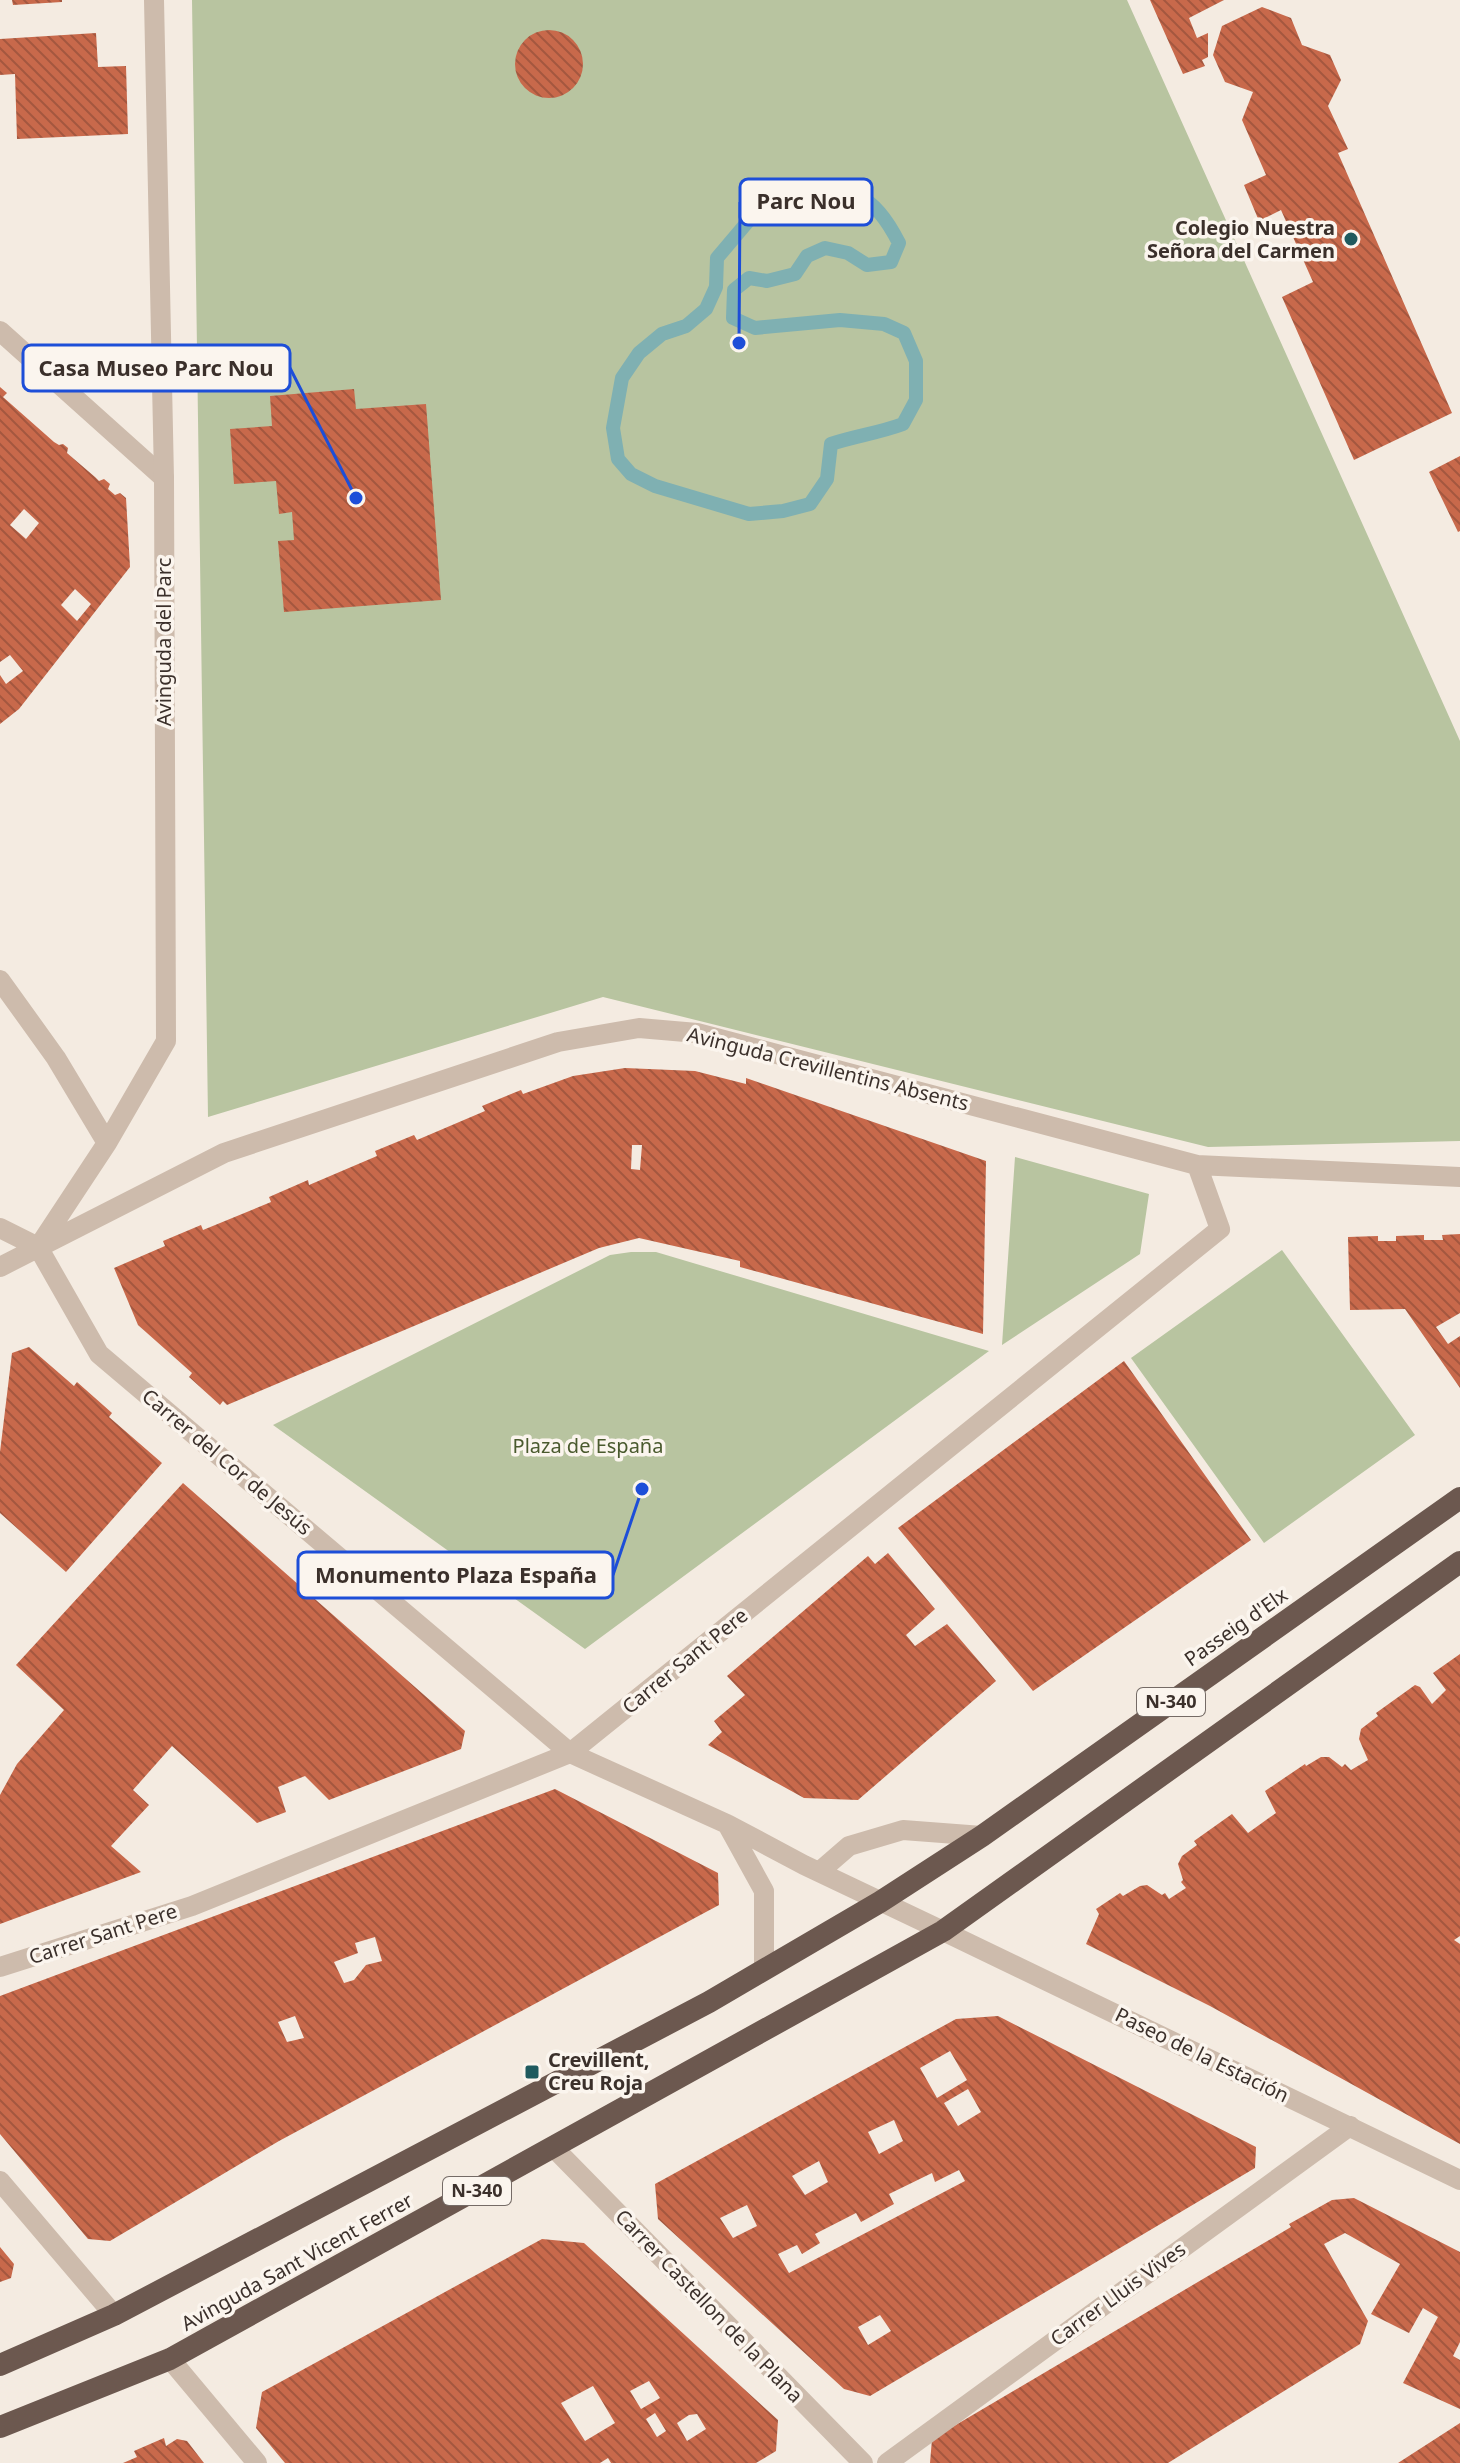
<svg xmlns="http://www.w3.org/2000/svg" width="1460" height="2463" font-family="'Noto Sans',sans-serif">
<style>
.green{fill:#b8c4a0}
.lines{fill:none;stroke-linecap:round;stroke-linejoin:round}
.stream{stroke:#7fb0b2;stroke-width:14}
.building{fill:url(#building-back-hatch);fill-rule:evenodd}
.pedestrian{stroke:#cdbbac;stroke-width:20}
.minor{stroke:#cdbbac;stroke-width:20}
.tertiary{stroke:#cdbbac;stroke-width:20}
.trunk{stroke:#6c584f;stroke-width:22}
.poi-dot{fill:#1f5a5e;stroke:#fbf5ee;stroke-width:3}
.labels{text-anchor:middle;stroke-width:7;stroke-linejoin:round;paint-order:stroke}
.shield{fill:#fbf5ee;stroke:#756b66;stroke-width:2}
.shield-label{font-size:18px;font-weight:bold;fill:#3b302b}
.poi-label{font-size:20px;font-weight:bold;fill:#3b302b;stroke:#fbf5ee;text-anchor:end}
.street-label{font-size:20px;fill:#3b302b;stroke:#fbf5ee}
.park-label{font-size:20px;fill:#4a5a2e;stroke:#fbf5ee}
.leader{fill:none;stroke:#1d4ed8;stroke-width:3}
.callout-dot{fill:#1d4ed8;stroke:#fbf5ee;stroke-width:3}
.callout{fill:#fbf5ee;stroke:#1d4ed8;stroke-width:3}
.callout-label{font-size:22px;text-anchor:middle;font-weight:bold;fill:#3b302b}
</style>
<defs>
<pattern id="building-back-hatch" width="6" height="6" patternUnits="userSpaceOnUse" patternTransform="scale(2)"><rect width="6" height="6" fill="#c8694b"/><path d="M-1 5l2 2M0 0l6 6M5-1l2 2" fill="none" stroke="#a4573f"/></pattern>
</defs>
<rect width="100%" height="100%" fill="#f4ebe1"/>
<!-- green -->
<path class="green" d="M192 0H1127L1460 741V1141L1208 1147 603 997 208 1117Z
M1015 1157 1149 1194 1140 1254 1002 1345Z
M1282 1250 1415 1435 1264 1543 1131 1358Z
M631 1252H656L989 1351 585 1649 273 1425 610 1255Z"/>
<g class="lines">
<!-- stream -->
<path class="stream" d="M795 186C850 186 873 192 899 243L891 262 867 265 848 253 825 248 807 256 795 274 767 281 749 278 734 290 733 318 755 328 840 320 884 324 904 333 916 361V400L903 424C879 433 855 436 831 444L827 479 810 504 783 511 749 514 655 486 631 474 618 459 613 428 622 378 639 353 662 334 686 326 706 309 716 287 717 258 761 206Z"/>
</g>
<!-- building -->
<path class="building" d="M12 0H62V2L13 5Z
M1150 0H1224L1189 18 1197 38 1208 33V57L1202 60 1205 66 1183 74Z
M1262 7 1291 18 1302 45 1330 55 1341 80 1328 106 1348 149 1338 153 1452 413 1354 460 1282 297 1313 282 1281 210 1259 221 1244 185 1266 175 1242 120 1253 92 1225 82 1213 55 1222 26Z
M515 64a34 34 0 1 1 68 0a34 34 0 1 1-68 0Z
M96 33 98 67 126 66 128 134 17 139 15 74 0 75V39Z
M0 387 7 393 3 397 54 442 59 445 63 444 68 448 67 453 95 477 99 481 104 479 110 484 108 489 115 495 120 493 126 498 130 567 19 709 0 724V675L6 684 23 671 10 655 0 662ZM24 509 39 523 26 539 10 525ZM75 589 91 604 77 621 61 605Z
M354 389 356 409 426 404 441 600 284 612 278 541 294 540 292 512 279 514 276 481 234 484 230 429 272 426 270 396Z
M1460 456V531L1458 532 1429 472Z
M625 1068 695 1071 746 1084V1078L986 1161 983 1334 740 1267V1261L639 1238 599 1248 227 1405 223 1401 220 1405 189 1377 192 1373 138 1325 114 1268 165 1246 163 1241 201 1225 203 1230 271 1202 269 1197 308 1180 309 1185 377 1156 375 1151 414 1135 417 1140 485 1111 482 1106 521 1090 523 1094 573 1076ZM632 1145H642L640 1170 631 1169Z
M1460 1234V1313L1436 1327 1448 1344 1460 1336V1388L1405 1309 1350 1310 1348 1237 1378 1236V1241H1396V1236L1424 1235V1240H1443L1442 1235Z
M29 1347 74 1386 77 1382 112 1413 109 1417 162 1463 66 1572 0 1513V1452L12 1353Z
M1124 1361 1251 1540 1033 1691 898 1528Z
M183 1483 465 1731 461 1749 329 1800 305 1776 278 1787 286 1812 257 1823 172 1746 133 1790 149 1805 111 1846 141 1872 0 1924V1795L17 1764 64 1710 16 1665Z
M888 1553 935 1609 906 1635 915 1646 947 1624 996 1681 858 1800 804 1798 708 1745 722 1732 714 1721 745 1695 727 1676 868 1556 875 1564Z
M1460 1654V1936L1454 1940 1460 1944V2144L1210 2006 1086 1944 1099 1914 1096 1909 1120 1893 1123 1896 1140 1886 1147 1885 1162 1895 1165 1893 1169 1899 1186 1888 1181 1882 1183 1880 1178 1864 1182 1856 1197 1845 1194 1841 1232 1814 1248 1833 1276 1813 1265 1791 1305 1764 1306 1766 1321 1757H1329L1342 1767 1345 1764 1351 1770 1368 1760 1359 1739 1361 1729 1378 1716 1376 1713 1415 1685 1420 1687 1432 1704 1446 1690 1433 1673Z
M555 1789 718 1873 719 1905 279 2141 110 2241 88 2239 0 2134V1996ZM375 1937 382 1961 366 1965 354 1980 344 1983 334 1962 358 1953 355 1943ZM295 2016 304 2038 287 2042 278 2022Z
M998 2016 1256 2147 1255 2168 870 2396 844 2389 658 2219 655 2184 956 2019ZM950 2051 967 2080 937 2098 920 2068ZM968 2089 981 2112 958 2126 944 2103ZM894 2120 903 2141 879 2154 868 2132ZM819 2161 828 2182 805 2195 792 2176ZM959 2170 965 2181 789 2273 778 2254 797 2245 802 2254 820 2243 815 2234 856 2213 861 2222 894 2204 889 2194 932 2173 935 2182ZM747 2205 757 2226 733 2238 720 2218ZM880 2315 891 2331 868 2345 858 2327Z
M1354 2198 1460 2252V2342L1453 2356 1460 2360V2409L1403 2383 1438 2317 1423 2308 1409 2333 1371 2314 1400 2264 1345 2233 1324 2244 1368 2321 1360 2344 1168 2463H930L932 2439 1291 2227 1289 2224 1332 2200Z
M542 2239 584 2243 778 2420 776 2451 756 2463H611L608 2458 600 2463H285L256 2428 262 2392ZM649 2381 660 2398 641 2409 630 2391ZM593 2386 615 2423 585 2441 561 2403ZM655 2413 666 2431 657 2437 646 2419ZM697 2414 706 2429 687 2441 677 2423 689 2415Z
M0 2247 14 2264 11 2278 0 2282Z
M1460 2423V2463H1398Z
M164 2438 166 2446 177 2439 187 2441 204 2463H123L137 2457 134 2451Z"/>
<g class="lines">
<!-- pedestrian -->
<path class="pedestrian" d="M0 331 164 478"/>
<!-- minor -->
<path class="minor" d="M0 980 56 1058 107 1143
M0 1228 38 1247 99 1354 570 1753 727 1824 804 1865 943 1931
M41 1243 107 1143 166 1041 164 478 154 0
M0 1267 224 1153 558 1042 639 1028 697 1033 1197 1165 1460 1177
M727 1824 764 1891V1969
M819 1872 849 1846 903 1830 982 1836
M0 1967 192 1906 570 1753 1220 1229 1197 1165
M554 2148 863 2463
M0 2181 114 2315
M170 2359 257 2463
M887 2463 1350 2126"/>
<!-- tertiary -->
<path class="tertiary" d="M943 1931 1460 2180"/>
<!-- trunk -->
<path class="trunk" d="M0 2365 114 2315 709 2002 880 1902 982 1836 1460 1498
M0 2427 170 2359 943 1931 1460 1562"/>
</g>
<!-- markers -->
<g class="poi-dot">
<circle cx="1351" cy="239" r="8"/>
<rect x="524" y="2064" width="16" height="16" rx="4"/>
</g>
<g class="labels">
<!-- shield labels -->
<g class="shield">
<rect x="1137" y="1688" width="68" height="28" rx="6"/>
<rect x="443" y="2177" width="68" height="28" rx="6"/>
</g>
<g class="shield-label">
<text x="1171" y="1708">N-340</text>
<text x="477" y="2197">N-340</text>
</g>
<!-- poi labels -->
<g class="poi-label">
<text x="1335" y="235">Colegio Nuestra<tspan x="1335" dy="23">Señora del Carmen</tspan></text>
<text x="548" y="2067" text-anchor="start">Crevillent,<tspan x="548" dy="23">Creu Roja</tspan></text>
</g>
<!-- street labels -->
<g class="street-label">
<text transform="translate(164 642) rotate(-90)" y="7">Avinguda del Parc</text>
<text transform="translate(828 1069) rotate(14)" y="7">Avinguda Crevillentins Absents</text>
<text transform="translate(227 1462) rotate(40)" y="7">Carrer del Cor de Jesús</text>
<text transform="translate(1236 1627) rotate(-35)" y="7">Passeig d'Elx</text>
<text transform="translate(685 1661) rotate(-39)" y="7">Carrer Sant Pere</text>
<text transform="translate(103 1934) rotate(-18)" y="7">Carrer Sant Pere</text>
<text transform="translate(1202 2055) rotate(26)" y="7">Paseo de la Estación</text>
<text transform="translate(297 2262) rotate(-29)" y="7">Avinguda Sant Vicent Ferrer</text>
<text transform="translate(1118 2294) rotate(-36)" y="7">Carrer Lluis Vives</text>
<text transform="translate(709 2306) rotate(46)" y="7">Carrer Castellon de la Plana</text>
</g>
<!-- park labels -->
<g class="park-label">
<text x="588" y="1453">Plaza de España</text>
</g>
</g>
<!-- callouts -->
<path class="leader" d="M739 343L740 202M356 498L290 368M642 1489L613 1575"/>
<g class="callout-dot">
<circle cx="739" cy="343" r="8"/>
<circle cx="356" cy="498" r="8"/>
<circle cx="642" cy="1489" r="8"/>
</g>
<g class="callout">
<rect x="740" y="179" width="132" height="46" rx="8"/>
<rect x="23" y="345" width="267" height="46" rx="8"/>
<rect x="298" y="1552" width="315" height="46" rx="8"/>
</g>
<g class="callout-label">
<text x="806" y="209">Parc Nou</text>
<text x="156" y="376">Casa Museo Parc Nou</text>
<text x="456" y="1583">Monumento Plaza España</text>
</g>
</svg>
